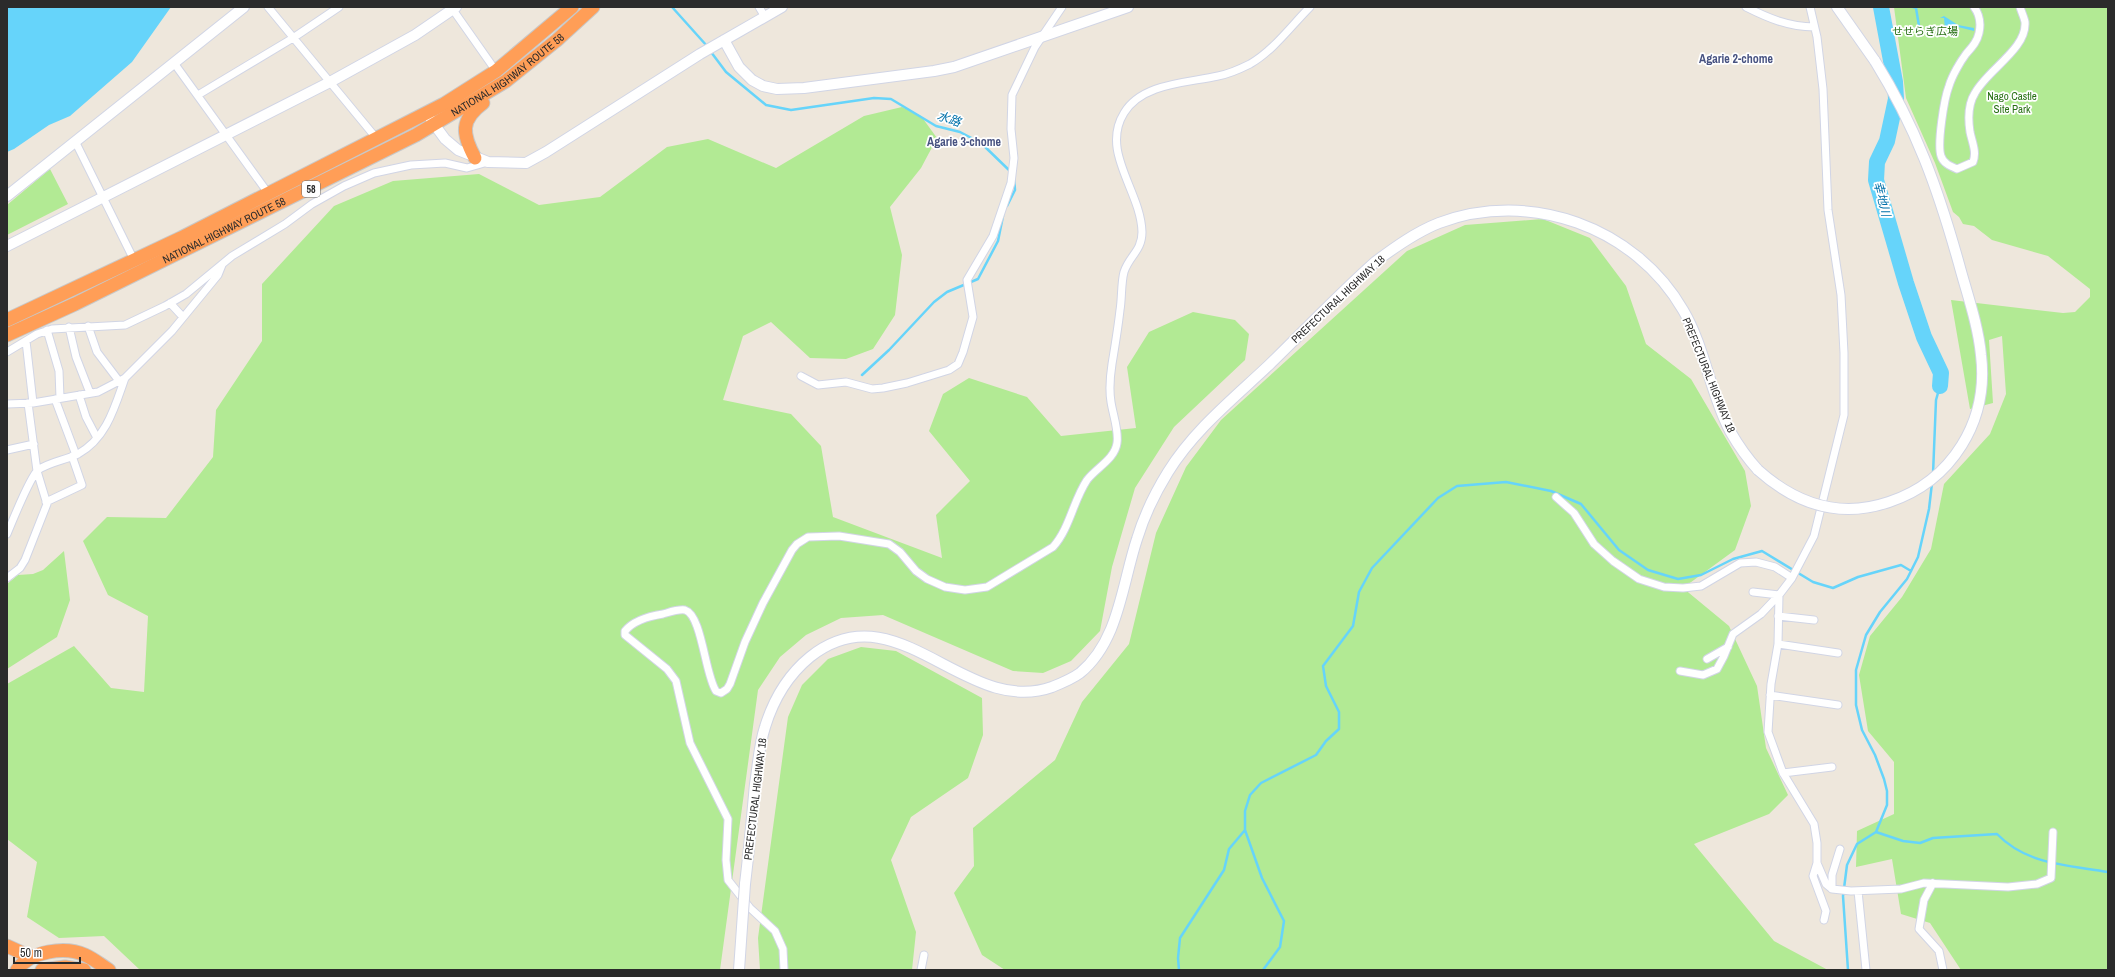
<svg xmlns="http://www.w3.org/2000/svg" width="2115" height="977" font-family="'Archivo Narrow','Noto Sans JP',sans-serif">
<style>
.green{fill:#b2ea94}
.water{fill:#66d4fa}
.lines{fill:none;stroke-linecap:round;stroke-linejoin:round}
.stream{stroke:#66d4fa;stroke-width:2.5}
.river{stroke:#66d4fa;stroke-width:16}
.street-casing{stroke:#d1d5e5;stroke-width:9}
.secondary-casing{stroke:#d1d5e5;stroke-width:12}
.highway-casing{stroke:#c8c8c8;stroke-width:15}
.street{stroke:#fff;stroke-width:7}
.secondary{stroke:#fff;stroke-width:10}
.highway{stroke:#ff9e57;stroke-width:13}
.secondary-bridge-casing{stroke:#d1d5e5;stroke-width:12;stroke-linecap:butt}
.secondary-bridge{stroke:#fff;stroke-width:10}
.labels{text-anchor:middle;stroke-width:3.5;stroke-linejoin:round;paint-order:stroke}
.shield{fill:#fff;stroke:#6b6b6b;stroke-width:1}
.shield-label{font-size:10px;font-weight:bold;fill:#2b2b2b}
.park-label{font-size:11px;fill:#287014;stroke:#fff}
.street-label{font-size:11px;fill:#2b2b2b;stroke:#fff}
.neighbourhood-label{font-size:12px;font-weight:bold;fill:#475281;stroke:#fff}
.water-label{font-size:12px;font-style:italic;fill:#0171aa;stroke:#fff}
</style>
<rect width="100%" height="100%" fill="#eee7dc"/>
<!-- green -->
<path class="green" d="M1894 7H2108V970H1961L1930 923 1901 914 1892 859 1856 867 1857 831 1894 814V762L1868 731 1859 675 1870 636 1902 597 1931 549 1944 484 1990 434 2006 394 2002 336 1989 340 1993 403 1970 409 1951 300 2063 313 2075 312 2090 297V289L2048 256 1992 240 1974 226 1963 224 1959 217 1953 212 1935 163 1906 98Z
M902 107 921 116 937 138 921 168 890 207 902 255 895 315 873 349 846 359 810 358 771 322 743 336 723 400 791 414 821 446 833 517 942 558 936 515 970 481 929 431 943 394 969 378 1027 397 1061 436 1136 428 1127 367 1149 332 1193 312 1235 320 1249 334 1245 360 1174 427 1135 488 1112 567 1100 631 1071 661 1043 673 1013 671 883 615 841 618 806 635 780 657 758 690 720 970H140L104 936 59 938 27 917 37 862 7 839V684L74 646 111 688 144 692 148 616 108 595 83 541 107 517 166 518 213 457 216 410 262 341V284L334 206 393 181 479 174 539 205 600 197 667 147 708 139 776 168 864 116Z
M50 169 68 204 7 235V205Z
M1543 219 1590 238 1626 286 1646 344 1691 379 1745 471 1751 506 1735 550 1683 588 1729 626 1757 686 1766 748 1788 795 1769 814 1694 844 1774 941 1828 970H1005L982 955 954 893 974 866 973 828 1055 760 1082 702 1129 644 1156 533 1186 467 1221 420 1407 251 1465 225Z
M64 551 70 600 57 637 7 669V584L18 575 33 574 43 570Z
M861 647 896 651 982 698 983 735 968 778 911 817 891 860 916 932 912 970H760L758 938 788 717 802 685 828 659Z"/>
<!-- water -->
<path class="water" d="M7 7H171L132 62 70 116 49 125 14 149 7 152Z
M1944 16 1958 25 1974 28V31L1950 25 1949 28 1945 30 1944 18H1940Z"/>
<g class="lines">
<!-- stream -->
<path class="stream" d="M672 7 707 46
M1913 7 1916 8 1919 26
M711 52 726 72 766 105 791 110 874 98 891 99 936 126 960 132 981 143 1011 172
M1007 206 1015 190 1014 177
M862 375 889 350 934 302 947 292 978 279 998 241 1003 216
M1933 474 1936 400 1940 386
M1245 830 1262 878 1284 921 1280 947 1263 970
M1876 832 1903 841 1920 843 1933 838 1997 834C2027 865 2068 865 2108 872
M1179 970 1178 958 1180 938 1224 870 1229 849 1245 830V811L1250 795 1261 783 1316 755 1326 741 1339 729V712L1326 686 1323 666 1353 626 1359 592 1372 568 1438 498 1457 486 1506 482 1551 491 1581 504 1619 550 1648 570 1678 579 1701 575 1733 559 1762 551 1813 582 1833 588 1858 577 1901 565 1911 571
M1848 970 1843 896 1847 865 1857 844 1876 832 1887 805V791L1884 779 1875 755 1862 730 1856 705V670L1866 635 1880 612 1907 579 1918 557 1929 509 1932 483"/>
<!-- river -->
<path class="river" d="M1881 7 1895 82 1896 99 1887 141 1877 162 1876 180 1906 283 1924 337 1941 373 1940 386"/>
<defs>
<path id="street" d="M268 7 377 139
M451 7 496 71
M759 7 765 17
M1746 7C1768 18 1789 27 1814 27
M1810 7 1817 37 1823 89 1828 210 1841 295 1844 353V415L1814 536 1792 578 1779 595 1778 644 1771 684 1768 732 1783 773 1814 824 1817 843V863L1826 884 1832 889 1851 891 1901 889 1924 883 2008 887 2037 884 2051 878 2053 832
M1974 7C1980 15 1981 24 1979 33 1977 42 1972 47 1966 54 1960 62 1952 76 1949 86 1944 99 1937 144 1941 156 1943 163 1950 166 1957 169L1973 162C1977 152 1972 142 1970 132 1968 119 1968 104 1975 93 1987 70 2027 49 2025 22 2024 17 2021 11 2020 7
M174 63 268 193
M198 95 293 38 339 7
M75 141 134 260
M170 303 183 317
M88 326 97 352 119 381
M69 327 76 357 90 393
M47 330 59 371 60 398
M26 341 33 403
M7 352 37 334 52 329 125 325 165 306 186 294 232 256 285 224 312 204 344 186 374 173 411 165 445 163 467 168 488 162
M801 376 818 385 846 382 872 389 883 388 907 383 949 370 958 364 963 352 973 317 967 280 993 236 1011 183 1014 158 1011 129 1012 95 1035 47 1062 7
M79 395 86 417 97 438
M55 399 76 455
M7 404 33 403 98 392 125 378 172 331 218 275 222 265
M7 450 34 444
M1556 497 1574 513 1594 544 1613 561 1639 579 1664 587 1683 588 1701 586 1740 563 1756 562 1775 567 1792 578
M46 502 82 485 72 456
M7 534C12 522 30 477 38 470 49 462 66 460 78 454 107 438 115 406 125 378
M7 578 20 568 25 560 47 504 37 471 28 403
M1753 592 1779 595
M1778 616 1814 620
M1778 644 1838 653
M1707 659 1728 647
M1680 671 1703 675 1717 669 1724 656 1733 634 1761 614 1779 595
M1770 695 1838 705
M1783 773 1832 767
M1817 863 1813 876 1826 911 1824 920
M1933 883 1924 900 1919 929 1939 951 1943 970
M1832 889V875L1840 849
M1858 891 1866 970
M784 970 783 949 775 931 750 908 728 880 726 860 728 819 690 743 676 681 667 669 625 635V631C634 620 650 616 663 614 670 612 678 609 685 610 702 615 705 675 716 691L721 693 727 689 730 684 745 642 763 603 792 550 797 544 808 537 839 536 889 544 900 552 916 571 927 579 945 587 965 590 987 587 1053 547C1070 528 1073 501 1087 480 1096 468 1115 459 1117 443 1119 431 1113 415 1111 402 1109 390 1110 377 1112 364 1115 346 1118 328 1120 310 1122 298 1121 283 1124 272 1129 256 1142 251 1142 232 1141 191 1100 152 1124 113 1142 83 1187 83 1218 76 1229 74 1240 69 1250 64 1273 51 1291 26 1310 7
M921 970 924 955"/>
<path id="secondary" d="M1837 7 1875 61
M724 40 739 67 752 80 763 86 777 89 804 88 934 71 954 67 1128 7
M431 120 445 139 458 150 488 162 526 163 546 152 700 54 782 7
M7 196 244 7
M7 246 330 82 415 35 456 7
M745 884C749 851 752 818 755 784 758 766 759 745 765 727 773 701 788 675 810 657 897 588 965 718 1052 687 1062 683 1072 679 1080 673 1119 641 1122 584 1137 539 1144 516 1155 493 1168 472 1194 430 1233 399 1269 365 1304 331 1338 295 1375 262 1395 247 1416 232 1439 223 1530 189 1635 227 1683 310 1705 347 1710 393 1730 431 1738 445 1747 458 1758 470"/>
<g id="highway">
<path d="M475 158C462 134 460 120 483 103"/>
<path d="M7 320 181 238 444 104 496 71 572 7"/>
<path id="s1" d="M7 335 75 304 416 135 506 81 557 40 593 7"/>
<path d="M7 946 31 957"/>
<path d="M17 970C30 951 65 946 85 955 94 959 101 965 109 970"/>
<path d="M42 970 65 967 84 970"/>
</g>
</defs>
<!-- street casing -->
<use href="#street" class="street-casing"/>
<!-- secondary casing -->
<use href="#secondary" class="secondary-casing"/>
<!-- highway casing -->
<use href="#highway" class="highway-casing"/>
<!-- street -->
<use href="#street" class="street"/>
<!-- secondary -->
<use href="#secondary" class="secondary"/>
<!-- highway -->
<use href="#highway" class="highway"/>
<defs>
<path id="secondary-bridge" d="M1758 470C1796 504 1839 519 1889 502 1952 481 1989 421 1981 355 1978 324 1967 294 1959 264 1938 189 1916 127 1875 61
M739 970 745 884"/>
</defs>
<!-- secondary-bridge casing -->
<use href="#secondary-bridge" class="secondary-bridge-casing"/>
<!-- secondary-bridge -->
<use href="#secondary-bridge" class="secondary-bridge"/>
</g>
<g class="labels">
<!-- shield labels -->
<rect class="shield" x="302" y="181" width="18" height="16" rx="3"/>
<g class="shield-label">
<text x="311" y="193">58</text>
</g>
<!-- park labels -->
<g class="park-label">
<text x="1925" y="35">せせらぎ広場</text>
<text x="2012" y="100">Nago Castle<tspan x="2012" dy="13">Site Park</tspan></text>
</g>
<!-- street labels -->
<g class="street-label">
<text dy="4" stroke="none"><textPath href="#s1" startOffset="565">NATIONAL HIGHWAY ROUTE 58</textPath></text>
<text dy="4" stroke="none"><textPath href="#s1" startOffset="241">NATIONAL HIGHWAY ROUTE 58</textPath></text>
<text transform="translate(1338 299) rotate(-43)" y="4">PREFECTURAL HIGHWAY 18</text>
<text transform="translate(1709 375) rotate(68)" y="4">PREFECTURAL HIGHWAY 18</text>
<text transform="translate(755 799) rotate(-83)" y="4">PREFECTURAL HIGHWAY 18</text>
</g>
<!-- neighbourhood labels -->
<g class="neighbourhood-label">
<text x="1736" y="63">Agarie 2-chome</text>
<text x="964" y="146">Agarie 3-chome</text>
</g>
<!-- water labels -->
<g class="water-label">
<text transform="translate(949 119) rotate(19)" y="4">水路</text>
<text transform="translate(1882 199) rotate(76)" y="4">幸地川</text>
</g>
</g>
<!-- border -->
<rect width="2115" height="977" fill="none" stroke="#2b2b2b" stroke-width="16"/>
<!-- scale -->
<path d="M14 957v6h66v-6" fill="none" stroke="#2b2b2b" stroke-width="2"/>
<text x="20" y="957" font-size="12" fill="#2b2b2b" stroke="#ffffff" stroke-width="3" paint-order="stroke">50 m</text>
</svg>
